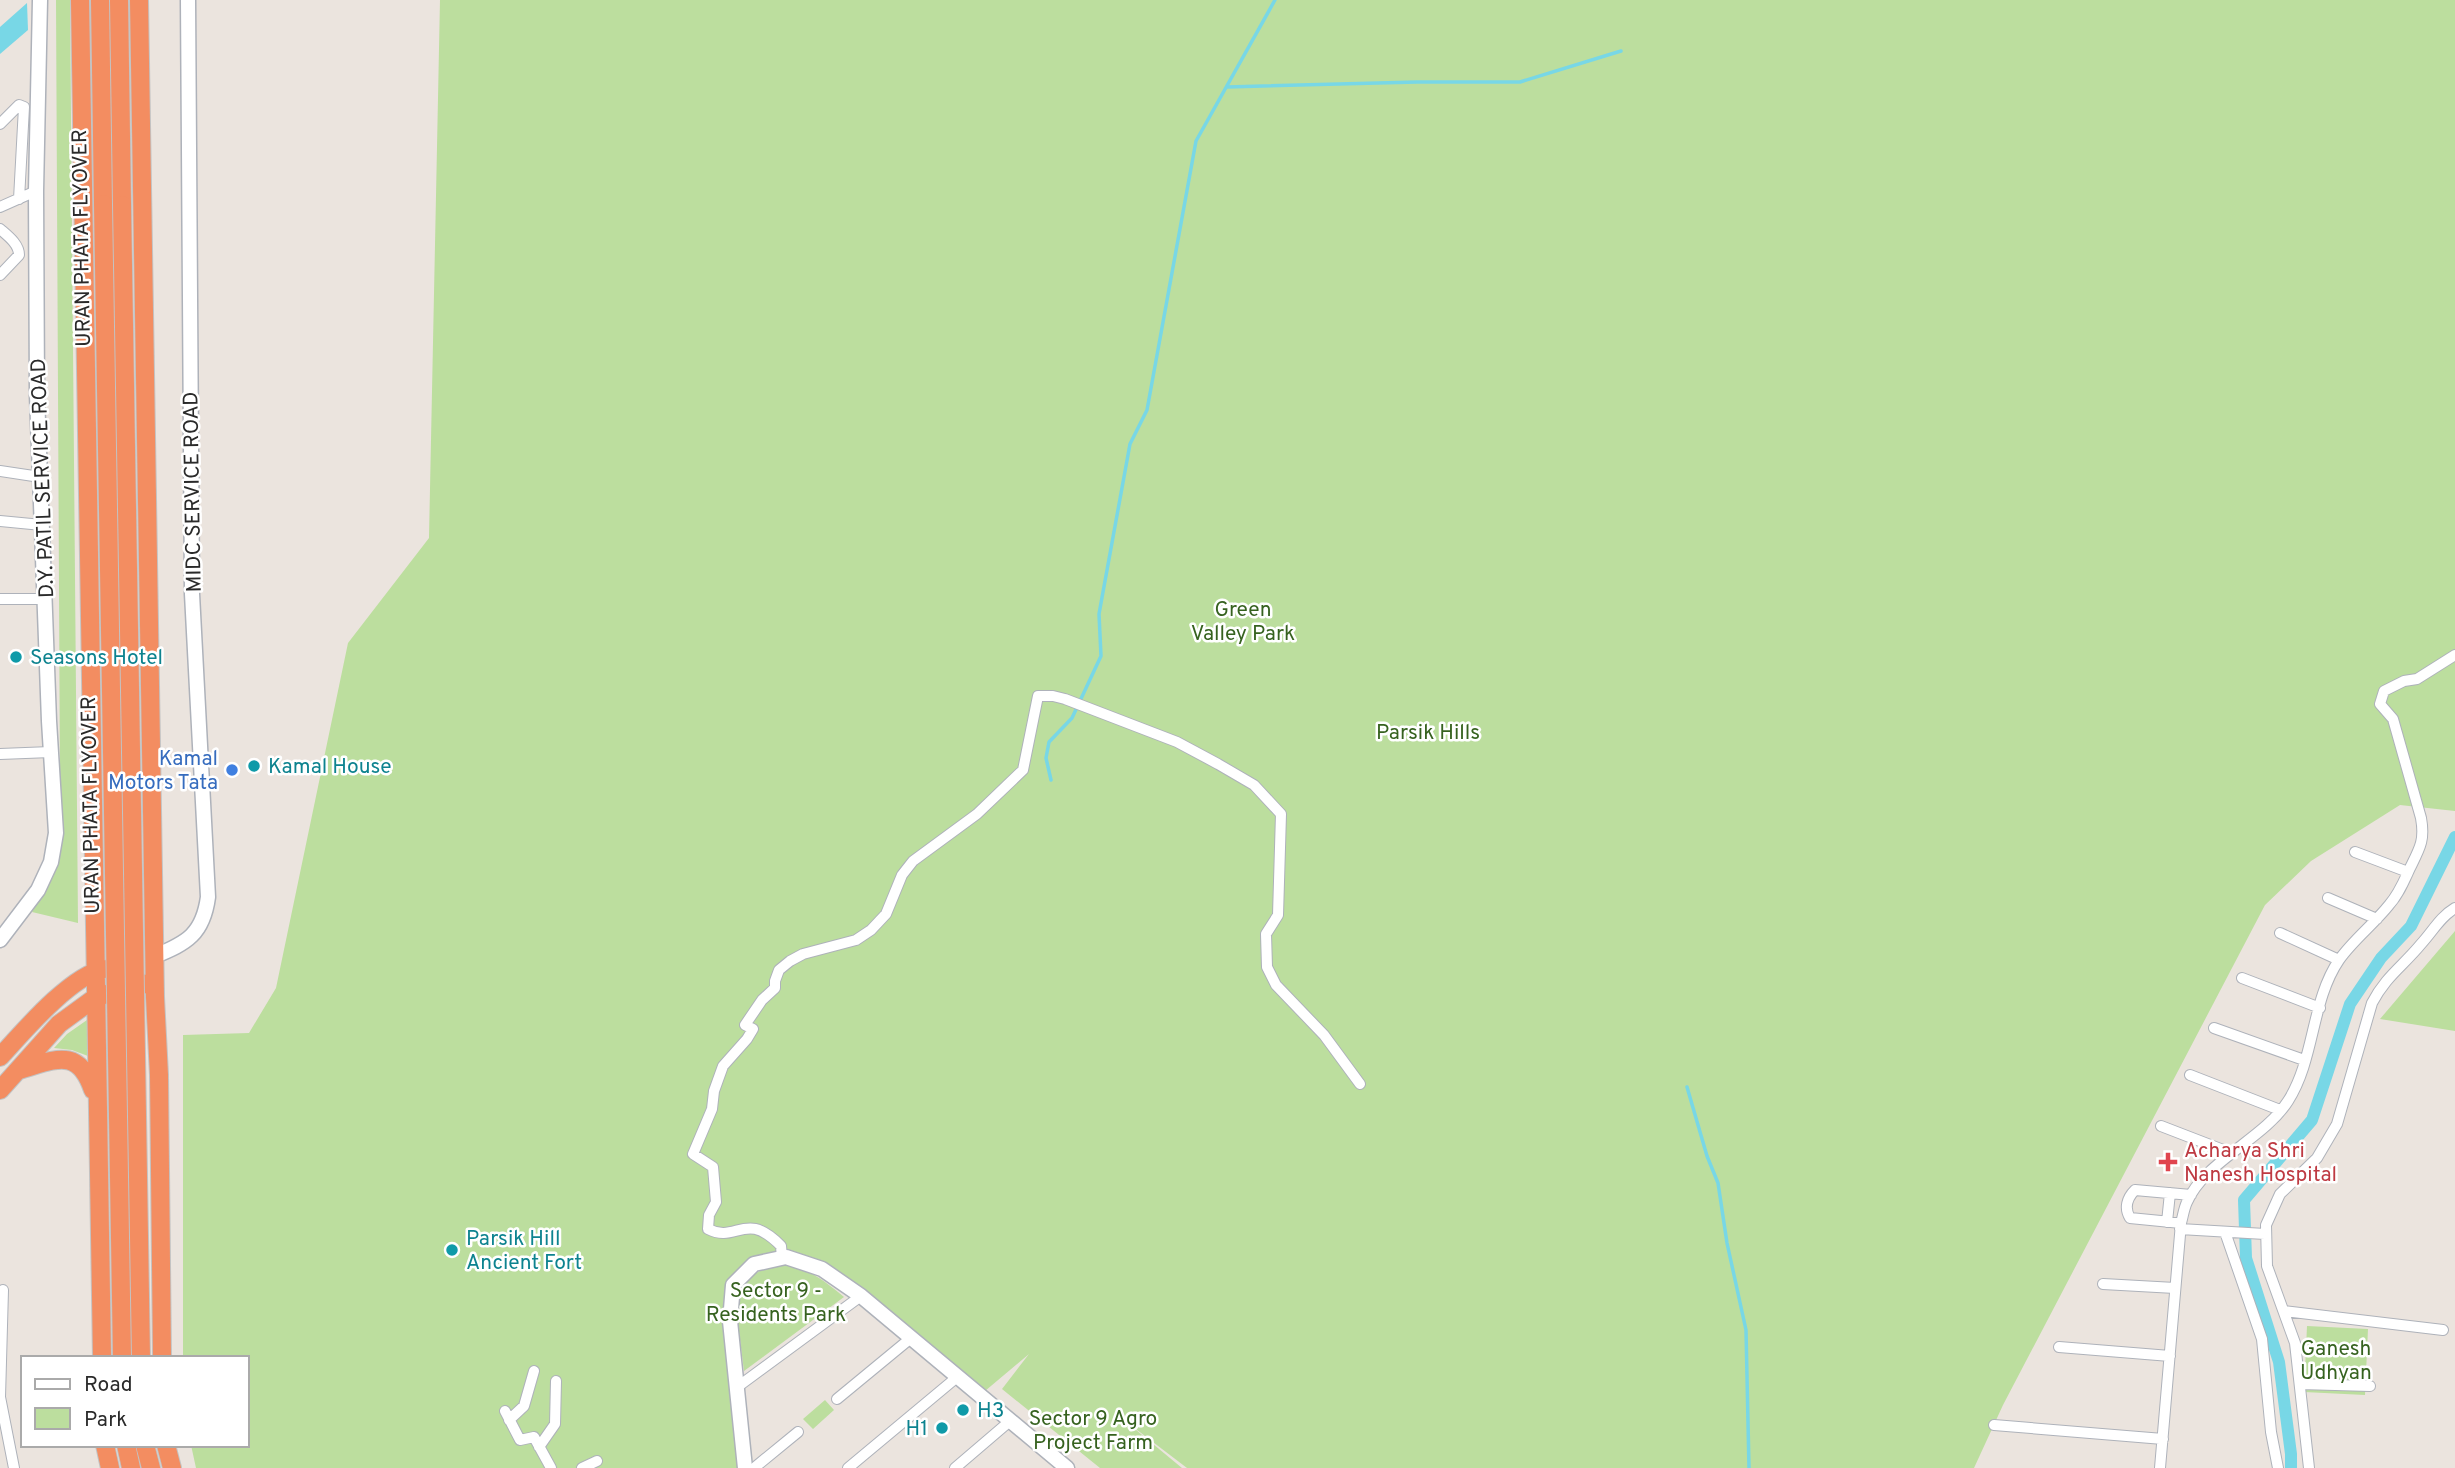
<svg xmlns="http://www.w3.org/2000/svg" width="2455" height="1468" font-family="Overpass,sans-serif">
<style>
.green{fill:#bcde9e}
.water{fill:#78d7e6}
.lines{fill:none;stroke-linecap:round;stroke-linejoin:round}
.stream{stroke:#78d7e6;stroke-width:3.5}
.canal{stroke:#78d7e6;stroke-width:12}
.street-casing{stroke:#aeb2ba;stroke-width:12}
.secondary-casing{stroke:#aeb2ba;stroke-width:17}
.highway-casing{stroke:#c3c3c3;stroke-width:20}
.street{stroke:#fff;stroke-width:10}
.secondary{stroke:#fff;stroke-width:14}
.highway{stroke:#f38d61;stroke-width:18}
.highway-bridge-casing{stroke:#c3c3c3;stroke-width:20;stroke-linecap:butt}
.highway-bridge{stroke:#f38d61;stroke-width:18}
.culture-dot{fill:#0f9aa8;stroke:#fff;stroke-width:2.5}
.shop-dot{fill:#3f7fe0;stroke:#fff;stroke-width:2.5}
.health-dot{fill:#e0444e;stroke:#fff;stroke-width:2.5}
.labels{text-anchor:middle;stroke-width:5;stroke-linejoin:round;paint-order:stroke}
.street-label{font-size:21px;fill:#2a2a2a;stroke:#fff}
.park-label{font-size:21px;fill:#36621f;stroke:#fff}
.culture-label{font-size:21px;fill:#0d838f;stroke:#fff;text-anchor:start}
.shop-label{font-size:21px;fill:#366cbe;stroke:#fff;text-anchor:end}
.health-label{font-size:21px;fill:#be3a42;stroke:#fff;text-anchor:start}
</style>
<rect width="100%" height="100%" fill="#ebe4de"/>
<!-- green -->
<path class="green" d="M56 0H70L78 923 32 912 44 892 63 829 60 782Z
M440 0H2455V811L2400 805 2311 861 2265 905 2003 1405 1974 1468H1187L1124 1420 1182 1468H1100L1002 1389 1029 1354 985 1391 865 1290 825 1263 786 1250 755 1257 748 1278C786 1252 813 1271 844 1297L744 1371 739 1332 731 1394 739 1468H196L191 1445H247V1358H183V1035L249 1033 276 988 348 643 429 538Z
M2455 931V1031L2380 1019Z
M87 1020 88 1056 72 1050 54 1048 67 1034Z
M2307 1326 2368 1329 2365 1395 2304 1392Z
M825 1400 834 1410 813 1429 803 1419Z"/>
<!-- water -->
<path class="water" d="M27 3 28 30 0 54V27Z"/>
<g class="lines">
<!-- stream -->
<path class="stream" d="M1227 87 1417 82H1520L1621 51
M1051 780 1046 758 1049 742 1072 718 1101 656 1099 614 1130 444 1147 410 1196 141 1275 0
M1687 1087 1707 1156 1718 1183 1727 1243 1746 1330 1749 1468"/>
<!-- canal -->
<path class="canal" d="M2291 1468V1454L2279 1362 2246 1258 2244 1200 2312 1120 2350 1004 2381 958 2411 926 2455 837"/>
<defs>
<path id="street" d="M0 124 19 105 24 107 19 199
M0 207 36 191
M0 229C8 236 19 244 19 255L0 275
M0 471 40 477
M0 521 42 525
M0 599H45
M0 754 51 752
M2355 852 2408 872
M2328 898 2377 919
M2280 933 2339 960
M2242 978 2320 1008
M2214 1028 2304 1060
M2190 1075 2280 1110
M2161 1126 2231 1153
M2167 1222 2170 1193
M2181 1223 2130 1218C2124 1208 2127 1198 2135 1190L2191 1195
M2180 1229 2265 1234
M2225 1232 2262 1339 2271 1432 2278 1468
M782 1258 781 1246C745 1209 737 1244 708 1229L709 1215 716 1202 713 1167 693 1154 712 1109 714 1091 723 1066 747 1039 753 1029 745 1025 762 1000 775 988V981L779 970 790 961 803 954 856 940 871 930 886 914 902 875 913 861 977 814 1023 770 1038 696H1053L1065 699 1177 742 1218 764 1254 785 1281 814 1278 915 1266 934 1267 967 1276 985 1324 1035 1360 1084
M2103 1284 2175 1288
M3 1290 0 1397 14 1468
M2284 1311 2443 1330
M2059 1347 2170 1356
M2301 1384 2370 1386
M736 1388 861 1296
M837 1399 911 1338
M505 1411 520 1440 534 1437 551 1468
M509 1420 524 1406 534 1371
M1994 1425 2163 1439
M539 1447 555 1424 556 1381
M582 1468 597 1461
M754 1468 798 1432
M848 1468 956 1378
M955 1468 1010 1421
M2160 1468 2181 1223C2183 1216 2184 1208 2187 1202 2205 1161 2264 1139 2288 1101 2315 1059 2311 1001 2339 960 2353 940 2374 924 2389 905 2399 894 2404 881 2410 868 2420 848 2425 840 2421 818L2393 719 2380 704 2384 691 2404 681 2417 679 2455 655
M2309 1468 2295 1343 2267 1266 2266 1225 2280 1194 2317 1158 2337 1124 2372 1003C2386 976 2403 966 2421 944 2433 931 2440 917 2455 908"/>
<path id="secondary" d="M0 940 38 890 51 862 56 833 49 721 37 395 36 191 40 0
M155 956C187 943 203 934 208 897L192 594 188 0
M745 1468 730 1321 733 1285 754 1264 786 1257 822 1269 861 1296 1067 1468"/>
<path id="highway" d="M80 0 102 1358
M100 0 103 204
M119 0 122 205
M139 0 155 997 159 1075 162 1358
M0 1057C23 1032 70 976 104 969
M19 1070C55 1060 78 1046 93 1090
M0 1090 59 1024 96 997 149 983
M105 1445 110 1468
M126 1445 131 1468
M145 1445 151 1468
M166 1445 172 1468"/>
</defs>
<!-- street casing -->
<use href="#street" class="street-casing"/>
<!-- secondary casing -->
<use href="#secondary" class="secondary-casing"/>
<!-- highway casing -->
<use href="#highway" class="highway-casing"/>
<!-- street -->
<use href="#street" class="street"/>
<!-- secondary -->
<use href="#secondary" class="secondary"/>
<!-- highway -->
<use href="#highway" class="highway"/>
<defs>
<path id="highway-bridge" d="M103 204 122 1358
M122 205 141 1358"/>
</defs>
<!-- highway-bridge casing -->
<use href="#highway-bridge" class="highway-bridge-casing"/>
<!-- highway-bridge -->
<use href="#highway-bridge" class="highway-bridge"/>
</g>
<!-- markers -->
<g class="culture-dot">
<circle cx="16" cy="657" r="7"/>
<circle cx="254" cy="766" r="7"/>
<circle cx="452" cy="1250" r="7"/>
<circle cx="963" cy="1410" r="7"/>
<circle cx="942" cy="1428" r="7"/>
</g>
<circle class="shop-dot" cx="232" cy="770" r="7"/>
<path class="health-dot" d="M2164.5 1151.5h7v7h7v7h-7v7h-7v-7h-7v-7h7z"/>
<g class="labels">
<!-- street labels -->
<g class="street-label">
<text transform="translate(81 238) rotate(-91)" y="7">URAN PHATA FLYOVER</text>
<text transform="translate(42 478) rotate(-92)" y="7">D.Y. PATIL SERVICE ROAD</text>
<text transform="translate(192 492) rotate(-91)" y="7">MIDC SERVICE ROAD</text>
<text transform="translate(90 805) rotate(-91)" y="7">URAN PHATA FLYOVER</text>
</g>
<!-- park labels -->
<g class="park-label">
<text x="1243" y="616">Green<tspan x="1243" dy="24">Valley Park</tspan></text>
<text x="1428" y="739">Parsik Hills</text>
<text x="776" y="1297">Sector 9 -<tspan x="776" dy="24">Residents Park</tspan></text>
<text x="2336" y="1355">Ganesh<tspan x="2336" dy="24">Udhyan</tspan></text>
<text x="1093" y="1425">Sector 9 Agro<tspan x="1093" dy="24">Project Farm</tspan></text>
</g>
<!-- culture labels -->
<g class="culture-label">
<text x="30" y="664">Seasons Hotel</text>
<text x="268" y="773">Kamal House</text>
<text x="466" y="1245">Parsik Hill<tspan x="466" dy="24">Ancient Fort</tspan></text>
<text x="977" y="1417">H3</text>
<text x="928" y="1435" text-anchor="end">H1</text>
</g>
<!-- shop labels -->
<g class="shop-label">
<text x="218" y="765">Kamal<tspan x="218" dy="24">Motors Tata</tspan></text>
</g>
<!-- health labels -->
<g class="health-label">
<text x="2184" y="1157">Acharya Shri<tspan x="2184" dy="24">Nanesh Hospital</tspan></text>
</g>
</g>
<!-- legend -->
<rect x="21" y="1356" width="228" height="91" fill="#ffffff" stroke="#aaaaaa" stroke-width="2"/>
<rect x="35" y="1379" width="35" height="10" fill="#ffffff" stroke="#aaaaaa" stroke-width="2"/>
<text x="84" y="1391" font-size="21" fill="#2a2a2a">Road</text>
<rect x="35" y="1408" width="35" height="21" fill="#bcde9e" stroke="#aaaaaa" stroke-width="2"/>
<text x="84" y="1426" font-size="21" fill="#2a2a2a">Park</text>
</svg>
